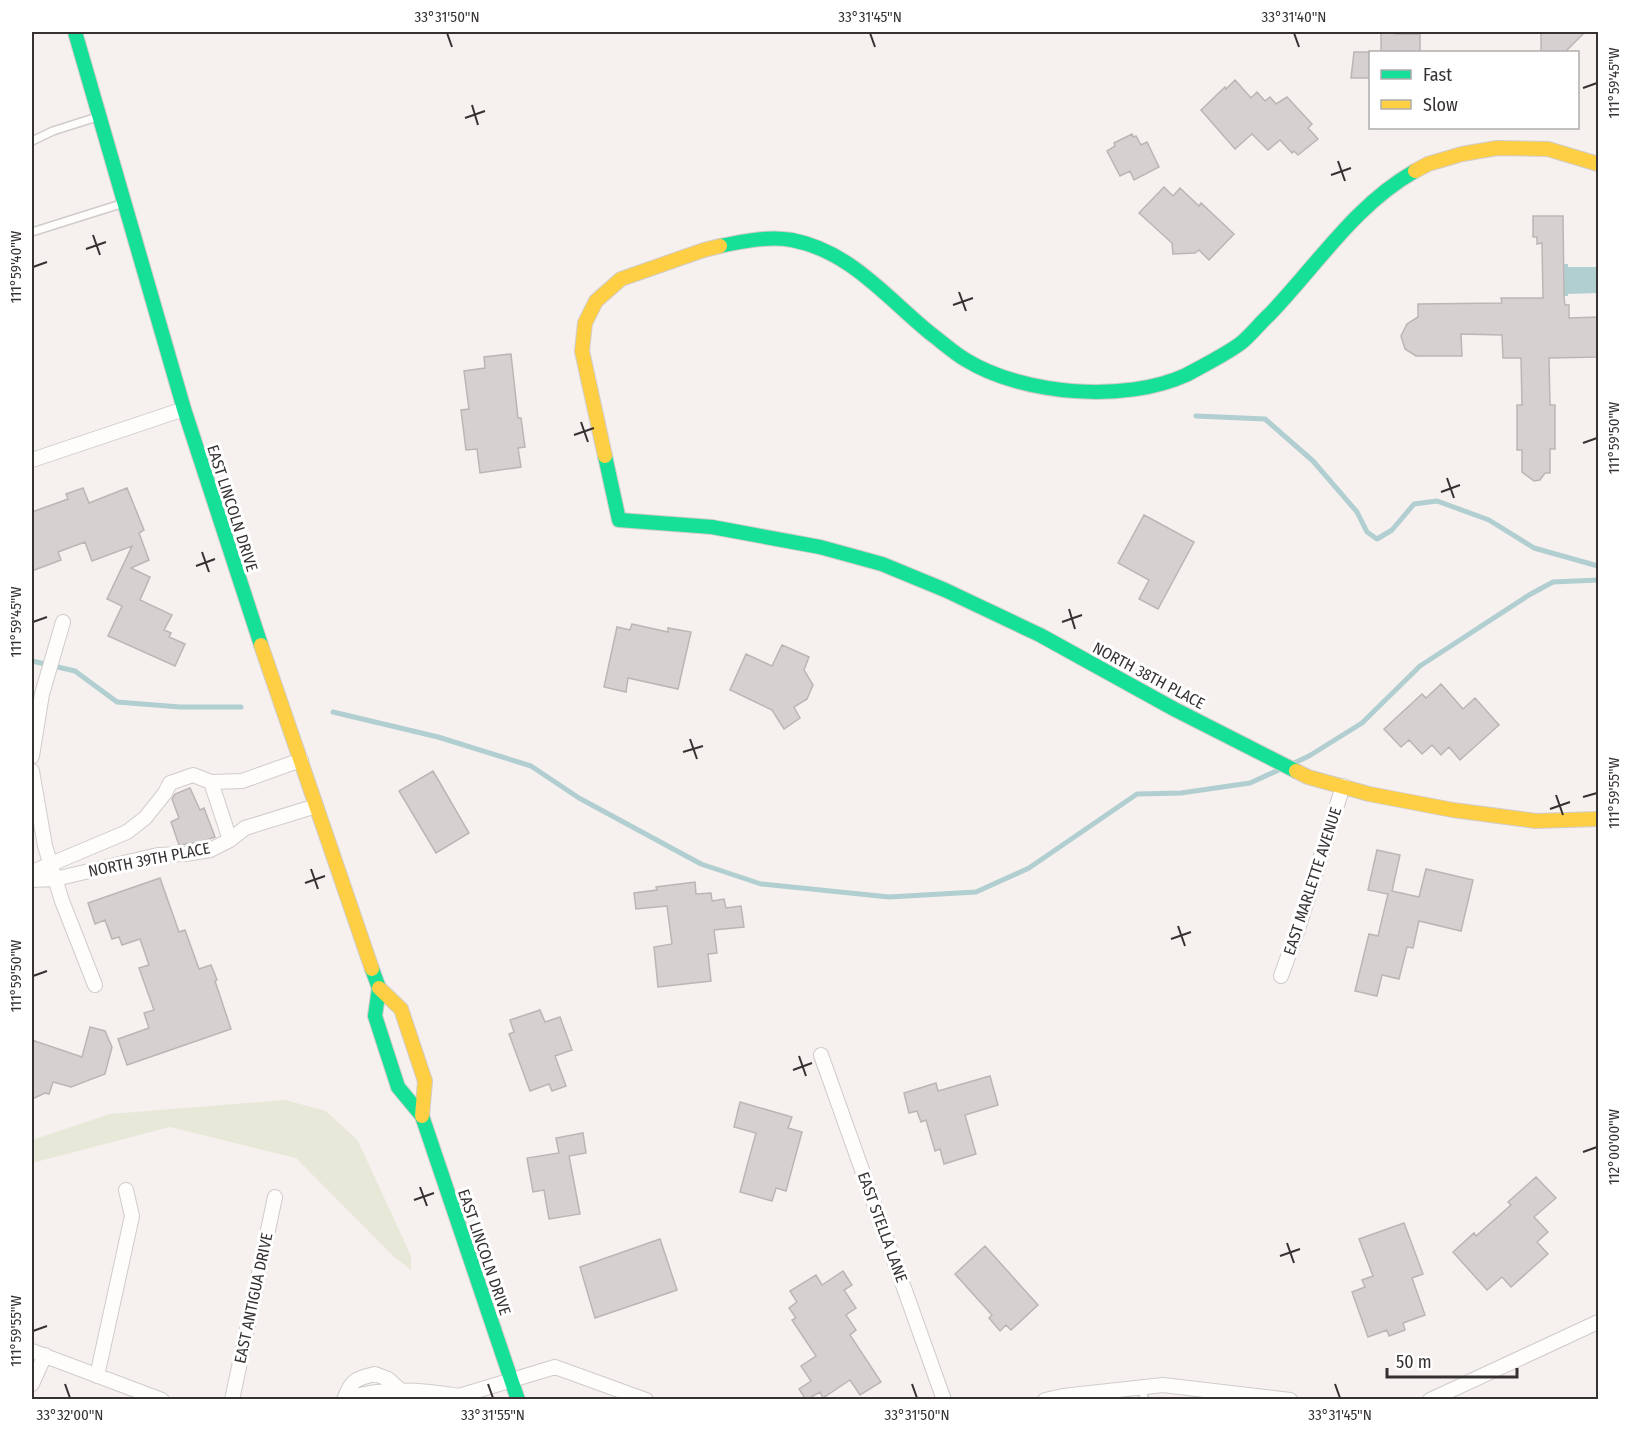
<svg xmlns="http://www.w3.org/2000/svg" width="1630" height="1431" font-family="'Fira Sans Condensed',sans-serif">
<style>
.green{fill:#e8e8d9}
.water{fill:#b1ced1}
.lines{fill:none;stroke-linecap:round;stroke-linejoin:round}
.stream{stroke:#b1ced1;stroke-width:5}
.building{fill:#d6d1d0;stroke:#bbb6b4;stroke-width:1.5}
.lane-casing{stroke:#d0ccca;stroke-width:10}
.street-casing{stroke:#d0ccca;stroke-width:16}
.fast-casing{stroke:#d0ccca;stroke-width:16}
.slow-casing{stroke:#d0ccca;stroke-width:16}
.lane{stroke:#fefdfc;stroke-width:7}
.street{stroke:#fefdfc;stroke-width:14}
.fast{stroke:#16e098;stroke-width:14}
.slow{stroke:#ffcf43;stroke-width:14}
.ticks{fill:none;stroke:#363231;stroke-width:2}
.labels{text-anchor:middle;stroke-width:6;stroke-linejoin:round;paint-order:stroke}
.street-label{font-size:16px;fill:#363231;stroke:#fff}
.neatline{fill:none;stroke:#363231;stroke-width:2}
.ticks-label{font-size:15px;text-anchor:middle;fill:#363231}
</style>
<rect width="100%" height="100%" fill="#f6f0ee"/>
<!-- green -->
<path class="green" d="M285 1100 326 1111 358 1141 411 1256V1270L392 1255 296 1158 170 1127 32 1163V1140L110 1114Z"/>
<!-- water -->
<path class="water" d="M1564 264H1568V267H1598V293L1568 294V296H1564Z"/>
<g class="lines">
<!-- stream -->
<path class="stream" d="M1196 416 1265 419 1313 461 1357 512 1367 532 1377 539 1392 530 1414 504 1437 501 1489 520 1534 548 1598 566
M32 661 75 671 117 702 180 707H241
M333 712 438 737 531 766 579 798 701 864 761 884 889 897 976 892 1029 868 1137 794 1181 793 1250 783 1281 769
M1292 764 1309 756 1362 723 1420 666 1529 595 1553 582 1598 580"/>
</g>
<!-- building -->
<path class="building" d="M1381 32H1395V34H1420V52H1381Z
M1541 32H1585L1565 52H1541Z
M1354 52H1371V78H1351Z
M1235 80 1251 98 1257 92 1265 101 1270 97 1276 104 1287 97 1312 124 1308 128 1318 139 1298 155 1294 151 1292 153 1280 140 1268 150 1252 134 1235 149 1201 110 1225 87 1226 89Z
M1132 134 1133 137 1136 136 1141 145 1147 142 1159 167 1134 180 1130 171 1120 176 1107 151 1115 146 1114 143Z
M1164 187 1173 196 1180 188 1199 206 1201 203 1234 234 1209 260 1199 250 1195 253 1173 254 1172 243 1139 213Z
M1533 216H1563L1564 297 1565 305H1569V318L1599 317V357L1549 358 1550 405H1555V449H1550V473H1545L1540 480 1534 481 1522 472V450H1517V405H1522L1521 358H1503L1502 335 1461 334 1462 356H1416L1405 349 1401 336 1407 324 1418 317V304L1502 303 1501 298H1543L1542 243 1537 244V237H1533Z
M511 354 518 418H521L525 447 518 448 521 467 480 473 477 449 466 450 461 410 469 409 464 371 485 368 484 357Z
M83 488 89 503 127 488 144 530 139 533 149 560 131 568 150 577 140 600 172 615 164 630 171 633 169 637 185 644 175 666 108 636 122 606 107 599 132 546 92 561 85 542 58 552 61 560 32 571V512L68 499 66 494Z
M1144 515 1194 542 1158 609 1139 599 1149 580 1118 563Z
M632 624 668 632V628L691 632 678 689 628 678 626 692 604 687 617 627 630 630Z
M782 645 809 657 804 670 813 685 807 699 794 707 800 718 784 729 772 710 730 690 746 654 772 666Z
M1441 684 1463 709 1475 698 1499 725 1460 760 1449 747 1441 755 1432 745 1422 754 1409 740 1401 747 1384 729 1422 694 1426 698Z
M433 771 469 833 436 853 399 791Z
M190 788 200 810 204 808 215 837 197 843 179 845 171 822 179 818 172 799 175 794Z
M1377 850 1400 855 1392 891 1419 897 1426 869 1473 880 1461 931 1419 921 1413 948 1407 947 1399 979 1382 975 1377 996 1355 991 1369 934 1378 936 1388 894 1368 890Z
M160 878 179 932 185 930 199 969 211 965 217 980 215 981 231 1029 127 1065 118 1039 149 1028 144 1013 154 1010 139 968 149 965 140 939 122 945 119 937 112 939 105 920 95 924 88 903Z
M695 882 696 894 711 893 712 901 724 899 726 908 741 906 744 927 714 930 717 953 708 954 711 981 658 987 654 947 672 944 667 906 636 909 634 893 657 890 656 887Z
M540 1010 545 1022 560 1017 572 1050 555 1056 566 1086 552 1091 549 1084 530 1091 509 1034 514 1032 510 1020Z
M90 1027 105 1031 112 1047 105 1074 71 1087 53 1082 49 1094 45 1093 32 1099V1040L82 1057Z
M990 1076 998 1105 965 1115 976 1154 944 1164 940 1149 935 1151 926 1120 921 1122 917 1111 909 1113 904 1093 936 1083 938 1091Z
M740 1102 792 1117 788 1128 802 1132 786 1191 776 1188 772 1201 740 1192 756 1133 734 1127Z
M583 1133 586 1153 569 1156 580 1214 549 1219 544 1190 533 1192 527 1158 559 1153 556 1138Z
M1536 1177 1556 1198 1534 1217 1548 1232 1537 1242 1548 1254 1511 1287 1502 1277 1487 1290 1453 1252 1474 1233 1476 1236 1511 1205 1508 1202Z
M1404 1223 1423 1274 1412 1278 1425 1315 1403 1323 1405 1330 1389 1336 1387 1330 1368 1337 1352 1292 1365 1287 1362 1280 1373 1276 1359 1239Z
M660 1239 677 1290 595 1318 580 1267Z
M985 1246 1038 1305 1011 1330 1006 1325 1000 1331 989 1318 992 1315 955 1274Z
M843 1271 852 1285 844 1290 856 1308 846 1315 856 1330 850 1335 881 1382 860 1395 850 1380 823 1398 820 1392 806 1400 799 1389 811 1381 801 1366 816 1356 792 1320 796 1318 789 1308 797 1302 790 1291 816 1275 822 1285Z"/>
<g class="lines">
<defs>
<path id="lane" d="M32 141 53 131 97 117
M32 232 124 203
M1141 1388 1145 1400"/>
<path id="street" d="M32 460 184 409
M32 756 42 694 63 622
M32 771 45 846 62 901 95 985
M211 782 230 840
M32 872 127 832 145 818 165 793 170 783 193 775 211 782 242 781 301 760
M32 880 55 879 158 855 185 854 210 850 230 840 245 828 316 806
M1281 976 1298 929 1343 786
M821 1055 944 1400
M32 1351 162 1400
M97 1376 132 1216 126 1190
M32 1384 45 1355
M232 1400 275 1197
M344 1400C351 1380 355 1379 375 1374L388 1379 401 1391
M346 1400C377 1386 426 1390 459 1396
M455 1400 459 1396 555 1367 646 1400
M1045 1400 1063 1396 1163 1385 1290 1400
M1430 1400 1598 1322"/>
<path id="fast" d="M75 32 184 409 261 645
M720 246C744 241 768 236 792 240 850 251 887 298 930 333 942 342 954 353 966 360 1023 395 1125 403 1186 375 1201 367 1228 353 1241 343 1251 335 1260 323 1270 314 1317 265 1355 205 1415 171
M605 456 619 520 712 527 820 547 882 564 945 590 1040 635 1174 709 1296 771
M372 969 379 988 375 1016 398 1087 422 1116 518 1400"/>
<path id="slow" d="M1415 171 1428 164 1462 154 1497 148 1548 149 1598 164
M605 456 582 351 585 323 596 301 621 279 704 250 720 246
M261 645 372 969
M1296 771 1308 777 1369 794 1453 810 1536 821 1598 819
M379 988 401 1009 425 1081 422 1116"/>
</defs>
<!-- lane casing -->
<use href="#lane" class="lane-casing"/>
<!-- street casing -->
<use href="#street" class="street-casing"/>
<!-- fast casing -->
<use href="#fast" class="fast-casing"/>
<!-- slow casing -->
<use href="#slow" class="slow-casing"/>
<!-- lane -->
<use href="#lane" class="lane"/>
<!-- street -->
<use href="#street" class="street"/>
<!-- fast -->
<use href="#fast" class="fast"/>
<!-- slow -->
<use href="#slow" class="slow"/>
</g>
<!-- ticks -->
<path class="ticks" d="M447 33 452 47M870 33 875 47M1294 33 1299 47M1583 88 1597 83M472 105 478 125M465 118 485 111M1338 161 1345 181M1331 175 1351 168M93 235 100 255M86 249 106 242M33 267 47 262M959 292 966 311M953 305 973 298M581 422 588 442M574 435 594 428M1583 443 1597 438M1447 478 1454 498M1441 492 1460 485M202 552 209 572M196 566 215 559M1069 609 1075 629M33 622 47 617M1062 622 1082 615M690 739 697 759M683 752 703 746M1556 795 1563 815M1583 797 1597 793M1550 809 1570 802M311 869 318 889M305 883 325 876M1178 926 1185 946M1171 939 1191 932M33 976 47 971M799 1056 806 1076M793 1070 812 1063M1583 1152 1597 1147M420 1187 427 1206M414 1200 434 1193M1287 1243 1294 1263M1280 1256 1300 1249M33 1331 47 1326M65 1384 70 1398M488 1384 493 1398M912 1384 917 1398M1335 1384 1340 1398"/>
<g class="labels">
<!-- street labels -->
<g class="street-label">
<text transform="translate(233 508) rotate(72)" y="6">EAST LINCOLN DRIVE</text>
<text transform="translate(1149 675) rotate(28)" y="6">NORTH 38TH PLACE</text>
<text transform="translate(149 859) rotate(-11)" y="6">NORTH 39TH PLACE</text>
<text transform="translate(1312 881) rotate(-72)" y="6">EAST MARLETTE AVENUE</text>
<text transform="translate(883 1227) rotate(70)" y="6">EAST STELLA LANE</text>
<text transform="translate(485 1252) rotate(71)" y="6">EAST LINCOLN DRIVE</text>
<text transform="translate(253 1298) rotate(-78)" y="6">EAST ANTIGUA DRIVE</text>
</g>
</g>
<!-- border -->
<rect width="1630" height="1431" fill="none" stroke="#ffffff" stroke-width="66"/>
<!-- legend -->
<rect x="1369" y="51" width="210" height="78" fill="#ffffff" stroke="#afadad" stroke-width="1.5"/>
<rect x="1381" y="70" width="30" height="9" fill="#16e098" stroke="#afadad" stroke-width="1.5"/>
<text x="1423" y="81" font-size="18" fill="#363231">Fast</text>
<rect x="1381" y="100" width="30" height="9" fill="#ffcf43" stroke="#afadad" stroke-width="1.5"/>
<text x="1423" y="111" font-size="18" fill="#363231">Slow</text>
<!-- scale -->
<path d="M1387 1368v9h130v-9" fill="none" stroke="#363231" stroke-width="3"/>
<text x="1396" y="1368" font-size="18" fill="#363231" stroke="#ffffff" stroke-width="4.5" paint-order="stroke">50 m</text>
<rect x="33" y="33" width="1564" height="1365" class="neatline"/>
<g class="ticks-label">
<text x="447" y="22">33°31'50"N</text>
<text x="870" y="22">33°31'45"N</text>
<text x="1294" y="22">33°31'40"N</text>
<text transform="translate(1614 83) rotate(-90)" y="5">111°59'45"W</text>
<text transform="translate(16 267) rotate(-90)" y="5">111°59'40"W</text>
<text transform="translate(1614 438) rotate(-90)" y="5">111°59'50"W</text>
<text transform="translate(16 622) rotate(-90)" y="5">111°59'45"W</text>
<text transform="translate(1614 793) rotate(-90)" y="5">111°59'55"W</text>
<text transform="translate(16 976) rotate(-90)" y="5">111°59'50"W</text>
<text transform="translate(1614 1147) rotate(-90)" y="5">112°00'00"W</text>
<text transform="translate(16 1331) rotate(-90)" y="5">111°59'55"W</text>
<text x="70" y="1420">33°32'00"N</text>
<text x="493" y="1420">33°31'55"N</text>
<text x="917" y="1420">33°31'50"N</text>
<text x="1340" y="1420">33°31'45"N</text>
</g>
</svg>
